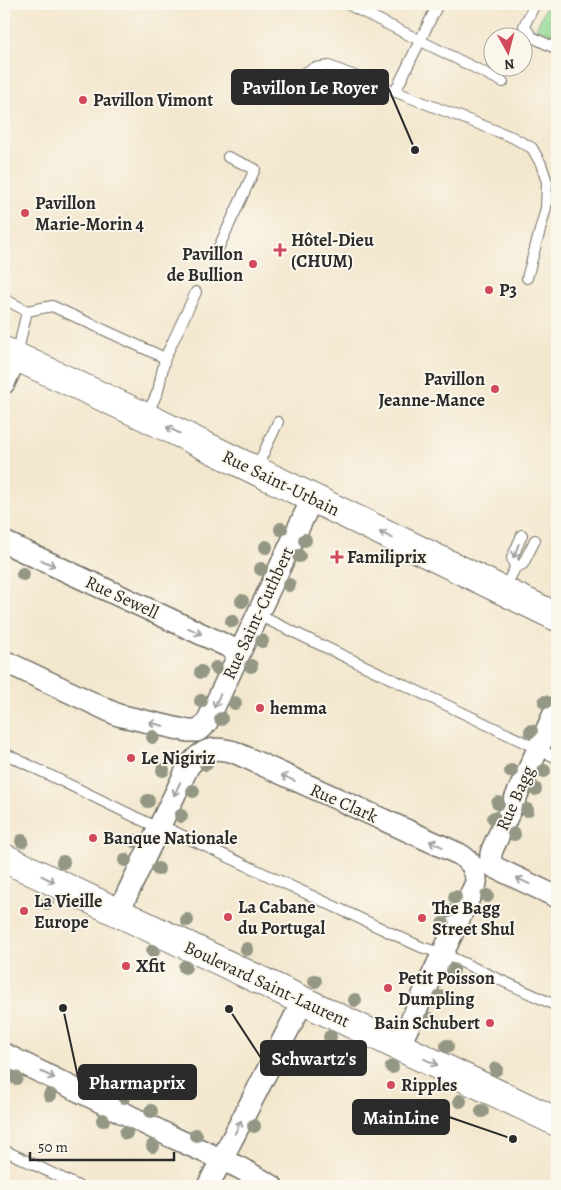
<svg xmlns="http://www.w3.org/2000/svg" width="561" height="1190" font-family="Alegreya,serif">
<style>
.park{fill:url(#park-tufts);stroke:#5e815e}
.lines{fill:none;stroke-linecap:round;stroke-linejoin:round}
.service-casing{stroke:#716d64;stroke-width:12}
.minor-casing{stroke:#716d64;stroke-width:24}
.secondary-casing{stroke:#716d64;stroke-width:30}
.service{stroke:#fff;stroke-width:10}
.minor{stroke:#fff;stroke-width:21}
.secondary{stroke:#fff;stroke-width:28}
.tree{fill:#939783}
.oneway{stroke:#a0a0a0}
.poi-dot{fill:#d1495b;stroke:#fbf7ec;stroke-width:2}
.labels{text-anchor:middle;stroke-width:4;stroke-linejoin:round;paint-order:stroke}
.poi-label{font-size:18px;font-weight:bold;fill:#2b2b2b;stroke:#fbf7ec;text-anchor:start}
.street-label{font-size:18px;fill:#2b2b2b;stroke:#fbf7ec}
.leader{fill:none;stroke:#2b2b2b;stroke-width:2}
.callout-dot{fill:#2b2b2b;stroke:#fbf7ec;stroke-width:2}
.callout{fill:#2b2b2b;stroke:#2b2b2b;stroke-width:2}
.callout-label{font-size:19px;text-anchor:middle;font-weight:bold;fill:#fff}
</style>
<defs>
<pattern id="park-tufts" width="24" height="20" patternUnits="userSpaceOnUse" patternTransform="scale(1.25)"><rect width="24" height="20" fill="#91d792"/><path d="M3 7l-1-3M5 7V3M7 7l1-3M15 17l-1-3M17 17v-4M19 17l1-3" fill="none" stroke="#7db97e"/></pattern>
</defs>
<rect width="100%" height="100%" fill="#fbf7ec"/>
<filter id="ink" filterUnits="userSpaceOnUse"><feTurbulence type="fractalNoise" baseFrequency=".02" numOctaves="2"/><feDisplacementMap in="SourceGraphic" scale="10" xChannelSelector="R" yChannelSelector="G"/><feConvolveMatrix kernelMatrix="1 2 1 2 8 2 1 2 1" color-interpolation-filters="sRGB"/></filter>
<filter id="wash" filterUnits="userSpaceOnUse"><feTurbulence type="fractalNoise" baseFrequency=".0096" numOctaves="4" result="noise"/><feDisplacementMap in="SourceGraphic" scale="20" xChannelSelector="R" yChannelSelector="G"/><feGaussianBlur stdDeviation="1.12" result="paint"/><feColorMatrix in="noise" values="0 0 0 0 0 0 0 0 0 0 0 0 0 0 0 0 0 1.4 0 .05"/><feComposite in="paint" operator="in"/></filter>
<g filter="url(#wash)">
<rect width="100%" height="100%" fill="#f3e7ce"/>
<!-- park -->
<path class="park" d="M547 4H557V41L535 31Z"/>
</g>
<g filter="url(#ink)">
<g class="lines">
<defs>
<path id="service" d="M347 4 503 82
M535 4 524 26 532 37 557 49
M300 75 314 68 329 66 512 137 532 148 541 164 547 182 546 208 527 278
M395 92 438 4
M217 251 255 169 228 157
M4 299 27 311 17 355
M27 311 52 306 165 358 158 391 146 417
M165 358 196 292
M256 469 278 422
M515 568 512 558 522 535
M504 590 515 568 523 564 535 540
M258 615 557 758
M4 753 158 828
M160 825 421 947 444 954 557 1006
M4 1150 78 1186"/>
<path id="minor" d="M4 383 16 357
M4 542 240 652
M4 661 118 715 188 731H197L203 727 207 722 312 499
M557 707 492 850C490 857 490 861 494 867L557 897
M118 913 188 767C202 749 212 746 234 752L459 854C470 860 477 870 476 883L399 1046
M4 1054 174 1138 240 1168 272 1186
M208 1186 303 1001"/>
<path id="secondary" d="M4 351 146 417 557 617
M4 858 557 1122"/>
</defs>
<!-- service casing -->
<use href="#service" class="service-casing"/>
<!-- minor casing -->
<use href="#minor" class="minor-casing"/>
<!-- secondary casing -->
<use href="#secondary" class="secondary-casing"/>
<!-- service -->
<use href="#service" class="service"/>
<!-- minor -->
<use href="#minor" class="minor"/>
<!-- secondary -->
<use href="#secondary" class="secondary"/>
</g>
<!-- trees -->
<g class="tree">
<circle cx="281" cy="529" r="7"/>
<circle cx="305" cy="540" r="7"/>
<circle cx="266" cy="547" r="7"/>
<circle cx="299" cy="556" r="7"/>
<circle cx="261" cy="569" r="7"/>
<circle cx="23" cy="574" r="7"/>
<circle cx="289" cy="585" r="7"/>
<circle cx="242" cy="601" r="7"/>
<circle cx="232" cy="621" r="7"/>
<circle cx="262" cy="641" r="7"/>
<circle cx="251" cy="666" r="7"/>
<circle cx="216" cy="668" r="7"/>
<circle cx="201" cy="672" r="7"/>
<circle cx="201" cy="701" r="7"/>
<circle cx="545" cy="702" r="7"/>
<circle cx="235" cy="703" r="7"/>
<circle cx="221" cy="719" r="7"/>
<circle cx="531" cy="731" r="7"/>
<circle cx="153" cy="737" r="7"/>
<circle cx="206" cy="764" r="7"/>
<circle cx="163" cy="770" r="7"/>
<circle cx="511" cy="771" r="7"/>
<circle cx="544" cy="771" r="7"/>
<circle cx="535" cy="789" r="7"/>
<circle cx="193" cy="791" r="7"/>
<circle cx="148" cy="801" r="7"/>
<circle cx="498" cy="803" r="7"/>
<circle cx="527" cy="810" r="7"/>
<circle cx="181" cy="816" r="7"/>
<circle cx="494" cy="818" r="7"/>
<circle cx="514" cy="834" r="7"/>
<circle cx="22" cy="841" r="7"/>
<circle cx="135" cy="841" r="7"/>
<circle cx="125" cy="860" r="7"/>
<circle cx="63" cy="862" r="7"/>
<circle cx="158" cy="869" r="7"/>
<circle cx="487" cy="896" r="7"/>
<circle cx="455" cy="897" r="7"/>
<circle cx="47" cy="903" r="7"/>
<circle cx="449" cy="911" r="7"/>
<circle cx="187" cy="920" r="7"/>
<circle cx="443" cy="924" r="7"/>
<circle cx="247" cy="949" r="7"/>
<circle cx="153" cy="951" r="7"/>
<circle cx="185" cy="967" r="7"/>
<circle cx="453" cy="970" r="7"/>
<circle cx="315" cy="981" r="7"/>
<circle cx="440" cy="997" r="7"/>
<circle cx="355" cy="1000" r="7"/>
<circle cx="430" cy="1019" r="7"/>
<circle cx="330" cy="1037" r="7"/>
<circle cx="447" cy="1046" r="7"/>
<circle cx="392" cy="1067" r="7"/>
<circle cx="496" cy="1069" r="7"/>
<circle cx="16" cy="1078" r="7"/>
<circle cx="50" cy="1095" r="7"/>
<circle cx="124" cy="1097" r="7"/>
<circle cx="460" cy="1101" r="7"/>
<circle cx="151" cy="1111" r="7"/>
<circle cx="482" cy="1111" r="7"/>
<circle cx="103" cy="1120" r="7"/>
<circle cx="254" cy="1126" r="7"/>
<circle cx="126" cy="1133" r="7"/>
<circle cx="196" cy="1135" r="7"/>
<circle cx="153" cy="1146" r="7"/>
</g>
<!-- one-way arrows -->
<defs><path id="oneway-shaft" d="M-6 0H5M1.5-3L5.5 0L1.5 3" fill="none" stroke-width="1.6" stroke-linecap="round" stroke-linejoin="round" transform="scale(1.25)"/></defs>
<g class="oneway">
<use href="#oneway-shaft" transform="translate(173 430) rotate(-154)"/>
<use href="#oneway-shaft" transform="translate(386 535) rotate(-154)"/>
<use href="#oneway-shaft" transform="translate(516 551) rotate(111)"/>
<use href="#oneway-shaft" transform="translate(48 563) rotate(25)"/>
<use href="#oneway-shaft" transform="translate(195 631) rotate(25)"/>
<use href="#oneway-shaft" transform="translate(217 701) rotate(116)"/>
<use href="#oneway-shaft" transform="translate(156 724) rotate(-167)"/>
<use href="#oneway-shaft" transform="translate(288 778) rotate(-156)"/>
<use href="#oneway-shaft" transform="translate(177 789) rotate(116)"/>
<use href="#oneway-shaft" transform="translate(436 844) rotate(-156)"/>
<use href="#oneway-shaft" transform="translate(48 879) rotate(26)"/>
<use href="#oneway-shaft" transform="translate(523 881) rotate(-155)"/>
<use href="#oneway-shaft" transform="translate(431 1062) rotate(25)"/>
<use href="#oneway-shaft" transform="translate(48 1075) rotate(26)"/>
<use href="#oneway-shaft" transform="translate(238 1127) rotate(-64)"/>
</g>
</g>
<!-- markers -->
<g class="poi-dot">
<circle cx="83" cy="100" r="5"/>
<circle cx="25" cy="213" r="5"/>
<path d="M277.5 242.5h5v5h5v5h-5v5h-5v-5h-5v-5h5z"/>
<circle cx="253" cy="264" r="5"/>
<circle cx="489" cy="290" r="5"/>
<circle cx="495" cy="389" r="5"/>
<path d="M334.5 549.5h5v5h5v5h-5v5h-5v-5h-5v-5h5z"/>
<circle cx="260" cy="708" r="5"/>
<circle cx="131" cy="758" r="5"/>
<circle cx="93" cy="838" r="5"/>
<circle cx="24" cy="911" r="5"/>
<circle cx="228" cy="917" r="5"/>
<circle cx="422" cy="918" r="5"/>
<circle cx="126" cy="966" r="5"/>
<circle cx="388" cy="988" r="5"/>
<circle cx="490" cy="1023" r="5"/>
<circle cx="391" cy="1085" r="5"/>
</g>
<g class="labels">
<!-- poi labels -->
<g class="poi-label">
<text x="93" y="106">Pavillon Vimont</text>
<text x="35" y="209">Pavillon<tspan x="35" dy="21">Marie-Morin 4</tspan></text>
<text x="291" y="246">Hôtel-Dieu<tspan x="291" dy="21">(CHUM)</tspan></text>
<text x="243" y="260" text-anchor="end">Pavillon<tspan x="243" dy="21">de Bullion</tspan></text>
<text x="499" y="296">P3</text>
<text x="485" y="385" text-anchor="end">Pavillon<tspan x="485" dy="21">Jeanne-Mance</tspan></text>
<text x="347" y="563">Familiprix</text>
<text x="270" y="714">hemma</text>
<text x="141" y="764">Le Nigiriz</text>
<text x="103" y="844">Banque Nationale</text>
<text x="34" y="907">La Vieille<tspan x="34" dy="21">Europe</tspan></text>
<text x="238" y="913">La Cabane<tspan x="238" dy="21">du Portugal</tspan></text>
<text x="432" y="914">The Bagg<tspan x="432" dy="21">Street Shul</tspan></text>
<text x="136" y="972">Xfit</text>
<text x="398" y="984">Petit Poisson<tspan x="398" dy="21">Dumpling</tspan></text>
<text x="480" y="1029" text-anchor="end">Bain Schubert</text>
<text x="401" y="1091">Ripples</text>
</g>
<!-- street labels -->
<g class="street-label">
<text transform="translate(281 483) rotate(26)" y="6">Rue Saint-Urbain</text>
<text transform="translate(122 597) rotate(25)" y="6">Rue Sewell</text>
<text transform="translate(258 613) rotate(-65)" y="6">Rue Saint-Cuthbert</text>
<text transform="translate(515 798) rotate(-66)" y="6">Rue Bagg</text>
<text transform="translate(344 803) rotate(24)" y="6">Rue Clark</text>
<text transform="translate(267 984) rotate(25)" y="6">Boulevard Saint-Laurent</text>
</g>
</g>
<!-- callouts -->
<path class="leader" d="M415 150L388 87M229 1009L261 1058M63 1008L79 1082M513 1139L449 1117"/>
<g class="callout-dot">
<circle cx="415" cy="150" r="5"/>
<circle cx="229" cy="1009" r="5"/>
<circle cx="63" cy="1008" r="5"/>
<circle cx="513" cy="1139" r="5"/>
</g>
<g class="callout">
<rect x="232" y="70" width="156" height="34" rx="5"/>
<rect x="261" y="1041" width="105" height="34" rx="5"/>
<rect x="79" y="1065" width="117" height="34" rx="5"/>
<rect x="353" y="1100" width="96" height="34" rx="5"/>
</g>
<g class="callout-label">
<text x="310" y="94">Pavillon Le Royer</text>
<text x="314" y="1065">Schwartz's</text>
<text x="137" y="1089">Pharmaprix</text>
<text x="401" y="1124">MainLine</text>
</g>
<!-- margin -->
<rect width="561" height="1190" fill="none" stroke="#fbf7ec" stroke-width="20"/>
<!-- north arrow -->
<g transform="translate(508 52) rotate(173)"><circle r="24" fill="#fbf7ec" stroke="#a8a59f"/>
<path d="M0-4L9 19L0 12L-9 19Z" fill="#d1495b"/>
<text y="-8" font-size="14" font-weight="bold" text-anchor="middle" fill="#2b2b2b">N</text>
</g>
<!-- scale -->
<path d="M30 1152v8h144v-8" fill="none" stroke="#2b2b2b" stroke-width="2.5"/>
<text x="38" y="1152" font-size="15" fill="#2b2b2b" stroke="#fbf7ec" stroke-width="4" paint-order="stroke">50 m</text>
</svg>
